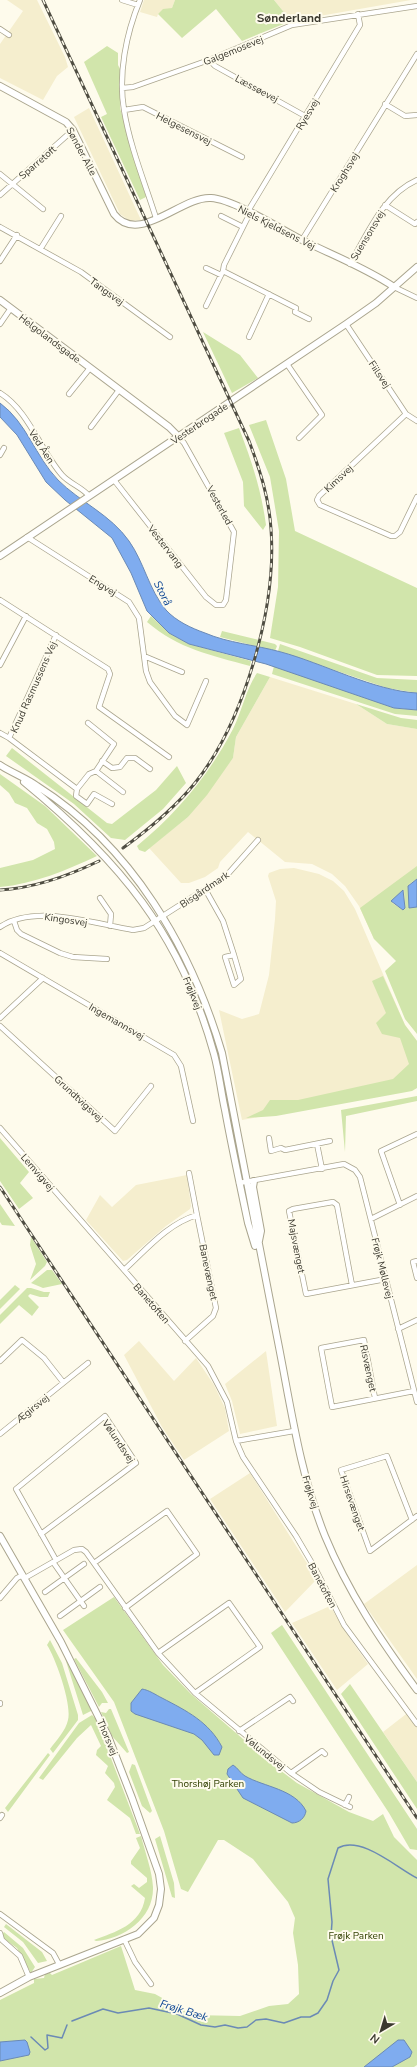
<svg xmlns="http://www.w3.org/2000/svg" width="417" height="2067" font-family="'Nunito Sans',sans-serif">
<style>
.built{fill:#f5eece}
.green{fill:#d1e5ab;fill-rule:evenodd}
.water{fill:#7facef;stroke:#6b8ab5}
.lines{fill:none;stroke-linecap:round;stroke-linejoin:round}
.stream{stroke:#6b8ab5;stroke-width:1.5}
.street-casing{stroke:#aaa58e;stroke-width:6}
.secondary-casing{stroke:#aaa58e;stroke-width:8}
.street{stroke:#fff;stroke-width:4.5}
.secondary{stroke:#fff;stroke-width:6}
.rail-casing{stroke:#4f4d42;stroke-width:3}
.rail{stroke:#fefbec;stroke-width:1.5;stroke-dasharray:4.5;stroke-linecap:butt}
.labels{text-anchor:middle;stroke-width:4;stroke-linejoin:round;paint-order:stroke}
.street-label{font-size:10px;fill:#3b392f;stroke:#fefbec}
.park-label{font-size:10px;fill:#324103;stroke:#fefbec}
.water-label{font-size:11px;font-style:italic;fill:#0e4795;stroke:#fefbec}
.quarter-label{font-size:12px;font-weight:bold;fill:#3b392f;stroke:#fefbec}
</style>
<rect width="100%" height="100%" fill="#fefbec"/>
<!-- built -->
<path class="built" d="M7 0H37L65 57 68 67 57 76 43 100 0 78V44L23 11Z
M144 0H175L172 8 158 14 157 17 140 12Z
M274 0H411L291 21Z
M89 108 141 220 130 221 120 214 74 117Z
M270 677 356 704 387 724 417 729V927L374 939 359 906 345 886 332 874 312 864 285 862 248 832 220 862 218 868 205 877 189 883H181L149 848 188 817 233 758 236 737Z
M294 868 319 874 333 881 344 891 355 909 405 1025 417 1041V1088L242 1120 219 1010 242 1019 259 1014 269 975 275 919 276 901 268 876 269 873 280 869Z
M187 1175 191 1206 190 1209 166 1226 127 1260 123 1261 86 1220 100 1195 112 1207 136 1185Z
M139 1341 174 1381 196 1358 214 1385 225 1408 229 1431 184 1460 162 1427 124 1355Z
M266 1351 277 1426 240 1434 232 1401 225 1384Z
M250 1473 317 1579 285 1612 210 1499Z
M417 1565V1679L364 1604Z
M330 1606 351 1640 368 1664 337 1690 292 1623Z
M410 1711 417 1720V1782L383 1732Z"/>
<!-- green -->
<path class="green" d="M175 0H274L291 21 242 41 216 9 182 38 158 14 163 9 172 8Z
M107 46 118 53V65L120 69V108L146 197 140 200 101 117 107 114 84 62Z
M203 332 240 355 258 378 232 393Z
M266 420 286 479 295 531 417 588V676L377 675 300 647 270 638 278 587 279 531 270 477 249 425Z
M239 428C252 462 261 489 266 525L263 530 244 506 243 482 224 433Z
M151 616 169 633 189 644 251 661 250 666C210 655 179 649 147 622Z
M222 631 275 644 277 646 275 651 220 637Z
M280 644 377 678 417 680V693L387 688 278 651Z
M274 666 394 708 417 710V716L395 714 272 674Z
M257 673 270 677 236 737 233 758 207 795 188 817 145 852 139 850 137 846C177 813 209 775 233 729 242 711 246 689 257 673Z
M356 704 401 718 417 720V729L387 724Z
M12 748 107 823 112 824 156 790 177 766 186 783 163 809 125 840 111 838 74 804 6 756Z
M0 774 45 806 97 856C67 870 34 884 0 887V868L33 860 55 849 54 842 47 829 37 823 27 808 15 803 9 793 0 785Z
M417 866V879L409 884 410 908 417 907V1034L405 1019 385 971 396 961 374 939 360 908ZM404 890 405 908 403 910 392 903Z
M383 976 405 1025 417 1041V1088L412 1091 276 1116 246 1118 263 1110 270 1100H298L393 1079 409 1064 400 1038 382 1034 376 1023 386 1013 372 981Z
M417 1096V1101L346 1116 345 1152 341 1110Z
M0 1138 29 1172 20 1183 33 1198 19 1209 0 1181Z
M0 1204 15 1226 2 1225 0 1222Z
M31 1237 47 1262 45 1266 30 1280 36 1264 30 1245Z
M47 1270H52L62 1284 43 1288 31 1283Z
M15 1285 20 1289 0 1309V1300Z
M27 1288H31L44 1292H50L48 1297H40L30 1294 28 1296 39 1307 32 1316 19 1305 0 1324V1315Z
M114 1597 163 1665 191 1694 272 1764 297 1783 349 1812 373 1821 383 1814 394 1837 417 1860V2065L414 2067H0V2000L34 1983V1979L44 1978 45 1974 49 1972 52 1975 121 1946 135 1990 155 1994 193 2015 240 2016 269 2006 288 2004 299 1994 298 1965 293 1933 295 1918 288 1902 253 1859 224 1840H218L188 1892 181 1889 164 1831 114 1702 63 1630Z
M282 1625 417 1829V1850L410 1849 389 1813 271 1633Z
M50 1640 62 1663 78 1715V1720L53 1753 50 1749C56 1741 66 1730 68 1720 72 1704 56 1659 47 1645Z
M65 1658H66L93 1710 83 1715Z
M76 1658 102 1692 108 1703H102L99 1707 74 1659Z
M350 1684 417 1782V1809L341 1694Z
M109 1709H111L129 1752 127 1753 112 1736 101 1712 106 1713Z
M92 1715 96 1719 140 1834H136L130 1818 107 1800 115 1787 114 1783 105 1773 108 1766 96 1755 97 1750 101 1746 91 1725 77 1738 43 1780 39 1778 79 1723Z
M48 1753 50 1755 8 1812 5 1808Z
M132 1764 135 1765 152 1811 150 1813 142 1806 129 1772Z
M141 1836C145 1852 152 1870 153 1887 154 1918 124 1939 96 1941L94 1940C115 1932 141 1925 145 1898L131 1886 134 1884 139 1888 147 1882V1878L131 1864V1861L140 1848 136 1838Z
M160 1836 174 1883 175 1898 172 1897 155 1839Z
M6 1924 42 1952 47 1961 38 1963 23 1942 4 1927Z
M4 1932 23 1948 35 1967 31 1973 17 1948 3 1938 1 1935Z"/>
<!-- water -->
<path class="water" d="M0 403C27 423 35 456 58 480 80 502 111 515 129 541 144 562 149 590 166 610 176 621 191 628 205 633 228 643 256 645 281 652 322 663 375 691 417 693V710L394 708 266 664 189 644 169 633 147 611 131 573 112 538 65 500 46 482 17 435 0 417Z
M417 879V907L409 908 408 886Z
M403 890 405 908 403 910 391 901Z
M142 1689C149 1690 156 1695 162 1698 187 1711 209 1722 222 1747L219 1755H214L202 1740 194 1734 135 1714 131 1711V1703Z
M233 1765C238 1768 240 1773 245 1776 264 1787 295 1789 306 1811 305 1818 299 1823 292 1823L243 1798 227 1774 228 1769Z
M25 2040 27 2042 30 2052 29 2055 0 2061V2042Z
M398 2040H404L412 2052 410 2057 392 2067H364Z"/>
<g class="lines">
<!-- stream -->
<path class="stream" d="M72 2021 103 2009 118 2013 149 2008 177 2014 201 2025 215 2027 225 2025 238 2028 247 2027 256 2020 266 2019 284 2023 301 2017H310L318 2013 327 2000 333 1981 339 1970 331 1936 332 1922 328 1879 338 1848C361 1835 397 1868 417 1878
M31 2037 45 2050 48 2048 47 2035 62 2038 67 2025"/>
<defs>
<path id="street" d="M122 0 138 5
M140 0C126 34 118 74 124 110 130 147 145 183 156 218
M0 29 9 35
M209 60 215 66 305 116
M122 88 133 87 209 60 292 25 417 6
M385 104 405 116 417 115
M124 110 143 107 242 157
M0 174 43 209
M0 195 73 130
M385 205 415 224 417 222
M248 211 360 25 358 14
M221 216 243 227
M0 227 81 272 170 337
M302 240 417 54
M41 248 61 216
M0 261 17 235
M350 264C368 233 383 195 417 180
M206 268 221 275
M223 271 224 265 250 213
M394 287 417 298
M206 306 223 271 296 308 295 312 309 319
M0 324 11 308
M346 324 406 414 417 421
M249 337 269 294
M287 364 322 415 299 438
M0 393C29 411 40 450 62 475 70 484 82 487 89 496
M69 394 90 368
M406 414 319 496 317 500 320 505 391 536H395L400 532 417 497
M91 427 119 390
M0 455 4 448
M114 480 206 597 216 605H223L226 600 234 532 184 443 178 436
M27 537 129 602 139 618 146 671 150 682 175 716 187 725 206 681
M0 600 108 669 110 674 99 707 169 757
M144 656 182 672
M0 665 26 616
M0 733 9 738 77 789 89 774 96 771 114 744 88 723
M9 738 56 635
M102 761 112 768 120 767 127 758H135L150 769
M96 771 123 792
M77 789 76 796 87 804 94 794 112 804
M205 889 223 921 234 955 225 957 234 985 241 979 234 955
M100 898 111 914 110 926
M14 921 17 930 21 934 60 953 73 957 107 959
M0 927C35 903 95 924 133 930L144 928 227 875 258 840
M0 953 174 1055 181 1066 193 1121
M0 1018 43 978
M0 1026 115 1131 151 1086
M0 1128 208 1366 227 1402 236 1441 243 1457 296 1536 316 1570 344 1625 417 1724
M269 1138 271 1151 281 1148 285 1150 330 1141
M317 1144 322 1169
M189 1173 197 1215
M239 1183 344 1164 355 1170 360 1177 417 1402
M400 1205 381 1151 417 1134
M371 1219 417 1196
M417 1261 413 1262 417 1278
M124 1270C146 1250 167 1224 197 1215L216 1308 213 1316 185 1341
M352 1285 337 1205 333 1202 293 1209 289 1211 306 1294 386 1279
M398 1329 417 1320
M0 1361 22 1340 44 1358 63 1382
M375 1398 364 1340 321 1348 332 1407 414 1391
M0 1434 88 1363
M236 1441 294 1431
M412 1520 387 1456 341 1470 370 1551 417 1516
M41 1534 136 1463 105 1416 16 1489 56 1560
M53 1562 84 1606
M94 1563 167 1511 197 1554 125 1608
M25 1578 74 1550 82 1549 86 1552 158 1653 195 1693 291 1773 319 1792 350 1807
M45 1592 84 1564
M0 1598 17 1578 23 1575
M60 1616 100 1587
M158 1653 229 1603 260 1647 195 1693
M0 1703V1704
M239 1731 290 1697 293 1701
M291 1773 322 1751 325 1754
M345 1805 349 1797
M0 1818 2 1815
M0 1914 53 1953 59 1964
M0 1933 2 1940 20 1956 29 1977
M124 1939 135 1962 151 1984"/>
<path id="secondary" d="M0 86 66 122 73 130 114 214C139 246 181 196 211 198 233 199 281 229 302 240 332 255 366 268 394 287
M0 300 169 427 178 436
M0 556 346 324 376 303 417 267
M0 765C12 773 26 778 37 786 132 846 191 948 222 1053 240 1150 260 1246 278 1342 291 1408 300 1474 325 1536 348 1592 381 1641 417 1690
M24 782C119 860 181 934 214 1054 219 1072 221 1092 225 1110 232 1148 240 1185 248 1223L255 1246
M254 1181 253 1187 261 1231 259 1241
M0 1536 61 1642 108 1736 132 1798 159 1874 161 1889 159 1905 154 1918 138 1934 29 1977 0 1993"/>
</defs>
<!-- street casing -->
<use href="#street" class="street-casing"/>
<!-- secondary casing -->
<use href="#secondary" class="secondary-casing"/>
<!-- street -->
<use href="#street" class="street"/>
<!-- secondary -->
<use href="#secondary" class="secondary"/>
<defs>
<path id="rail" d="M43 0 249 441C260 470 269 498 271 529 277 607 244 722 195 783 174 809 149 829 123 848
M0 890C35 888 68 876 99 861
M0 1187 417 1818"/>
</defs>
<!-- rail casing -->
<use href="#rail" class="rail-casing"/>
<!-- rail -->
<use href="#rail" class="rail"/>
</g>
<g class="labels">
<!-- street labels -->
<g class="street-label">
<text transform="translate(233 50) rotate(-22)" y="4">Galgemosevej</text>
<text transform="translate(257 88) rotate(28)" y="4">Læssøevej</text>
<text transform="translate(307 114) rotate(-59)" y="4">Ryesvej</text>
<text transform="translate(184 128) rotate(27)" y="4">Helgesensvej</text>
<text transform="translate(82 151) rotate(62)" y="4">Sønder Alle</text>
<text transform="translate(37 162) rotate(-41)" y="4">Sparretoft</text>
<text transform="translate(344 172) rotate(-58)" y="4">Kroghsvej</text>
<text transform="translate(277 227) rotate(27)" y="4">Niels Kjeldsens Vej</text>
<text transform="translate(367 235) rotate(-59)" y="4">Suensonsvej</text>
<text transform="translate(107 291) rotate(36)" y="4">Tangsvej</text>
<text transform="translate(50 338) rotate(37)" y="4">Helgolandsgade</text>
<text transform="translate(380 374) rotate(56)" y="4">Fiilsvej</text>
<text transform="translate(199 423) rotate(-34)" y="4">Vesterbrogade</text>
<text transform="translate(42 446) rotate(57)" y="4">Ved Åen</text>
<text transform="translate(338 478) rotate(-43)" y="4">Kimsvej</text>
<text transform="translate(220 505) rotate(61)" y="4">Vesterled</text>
<text transform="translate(166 546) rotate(52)" y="4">Vestervang</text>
<text transform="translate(103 585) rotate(32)" y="4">Engvej</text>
<text transform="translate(33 687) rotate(-66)" y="4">Knud Rasmussens Vej</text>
<text transform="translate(204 889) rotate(-34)" y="4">Bisgårdmark</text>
<text transform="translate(66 919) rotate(8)" y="4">Kingosvej</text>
<text transform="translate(193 993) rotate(68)" y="4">Frøjkvej</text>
<text transform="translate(117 1021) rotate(30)" y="4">Ingemannsvej</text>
<text transform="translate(79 1098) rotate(43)" y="4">Grundtvigsvej</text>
<text transform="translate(38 1172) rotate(49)" y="4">Lemvigvej</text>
<text transform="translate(297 1246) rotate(79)" y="4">Majsvænget</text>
<text transform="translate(383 1268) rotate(76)" y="4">Frøjk Møllevej</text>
<text transform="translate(209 1272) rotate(78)" y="4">Banevænget</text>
<text transform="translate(152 1303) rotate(49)" y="4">Banetoften</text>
<text transform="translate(369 1368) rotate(78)" y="4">Risvænget</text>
<text transform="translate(32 1408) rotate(-39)" y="4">Ægirsvej</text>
<text transform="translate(119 1441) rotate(56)" y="4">Vølundsvej</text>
<text transform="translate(311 1492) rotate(73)" y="4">Frøjkvej</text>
<text transform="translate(353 1503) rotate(71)" y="4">Hirsevænget</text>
<text transform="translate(323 1585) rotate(62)" y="4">Banetoften</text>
<text transform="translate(108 1737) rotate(67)" y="4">Thorsvej</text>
<text transform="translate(265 1752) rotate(39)" y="4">Vølundsvej</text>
</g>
<!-- park labels -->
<g class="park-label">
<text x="208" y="1787">Thorshøj Parken</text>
<text x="356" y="1939">Frøjk Parken</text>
</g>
<!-- water labels -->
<g class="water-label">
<text transform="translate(163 593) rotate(64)" y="4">Storå</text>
<text transform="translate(184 2010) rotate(17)" y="4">Frøjk Bæk</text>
</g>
<!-- quarter labels -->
<g class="quarter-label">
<text x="289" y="22">Sønderland</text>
</g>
</g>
<!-- north arrow -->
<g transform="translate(381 2031) rotate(218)" stroke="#fefbec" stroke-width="3" paint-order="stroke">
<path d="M0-3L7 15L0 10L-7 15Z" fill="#3b392f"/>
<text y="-6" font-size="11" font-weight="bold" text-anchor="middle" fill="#3b392f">N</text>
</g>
</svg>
